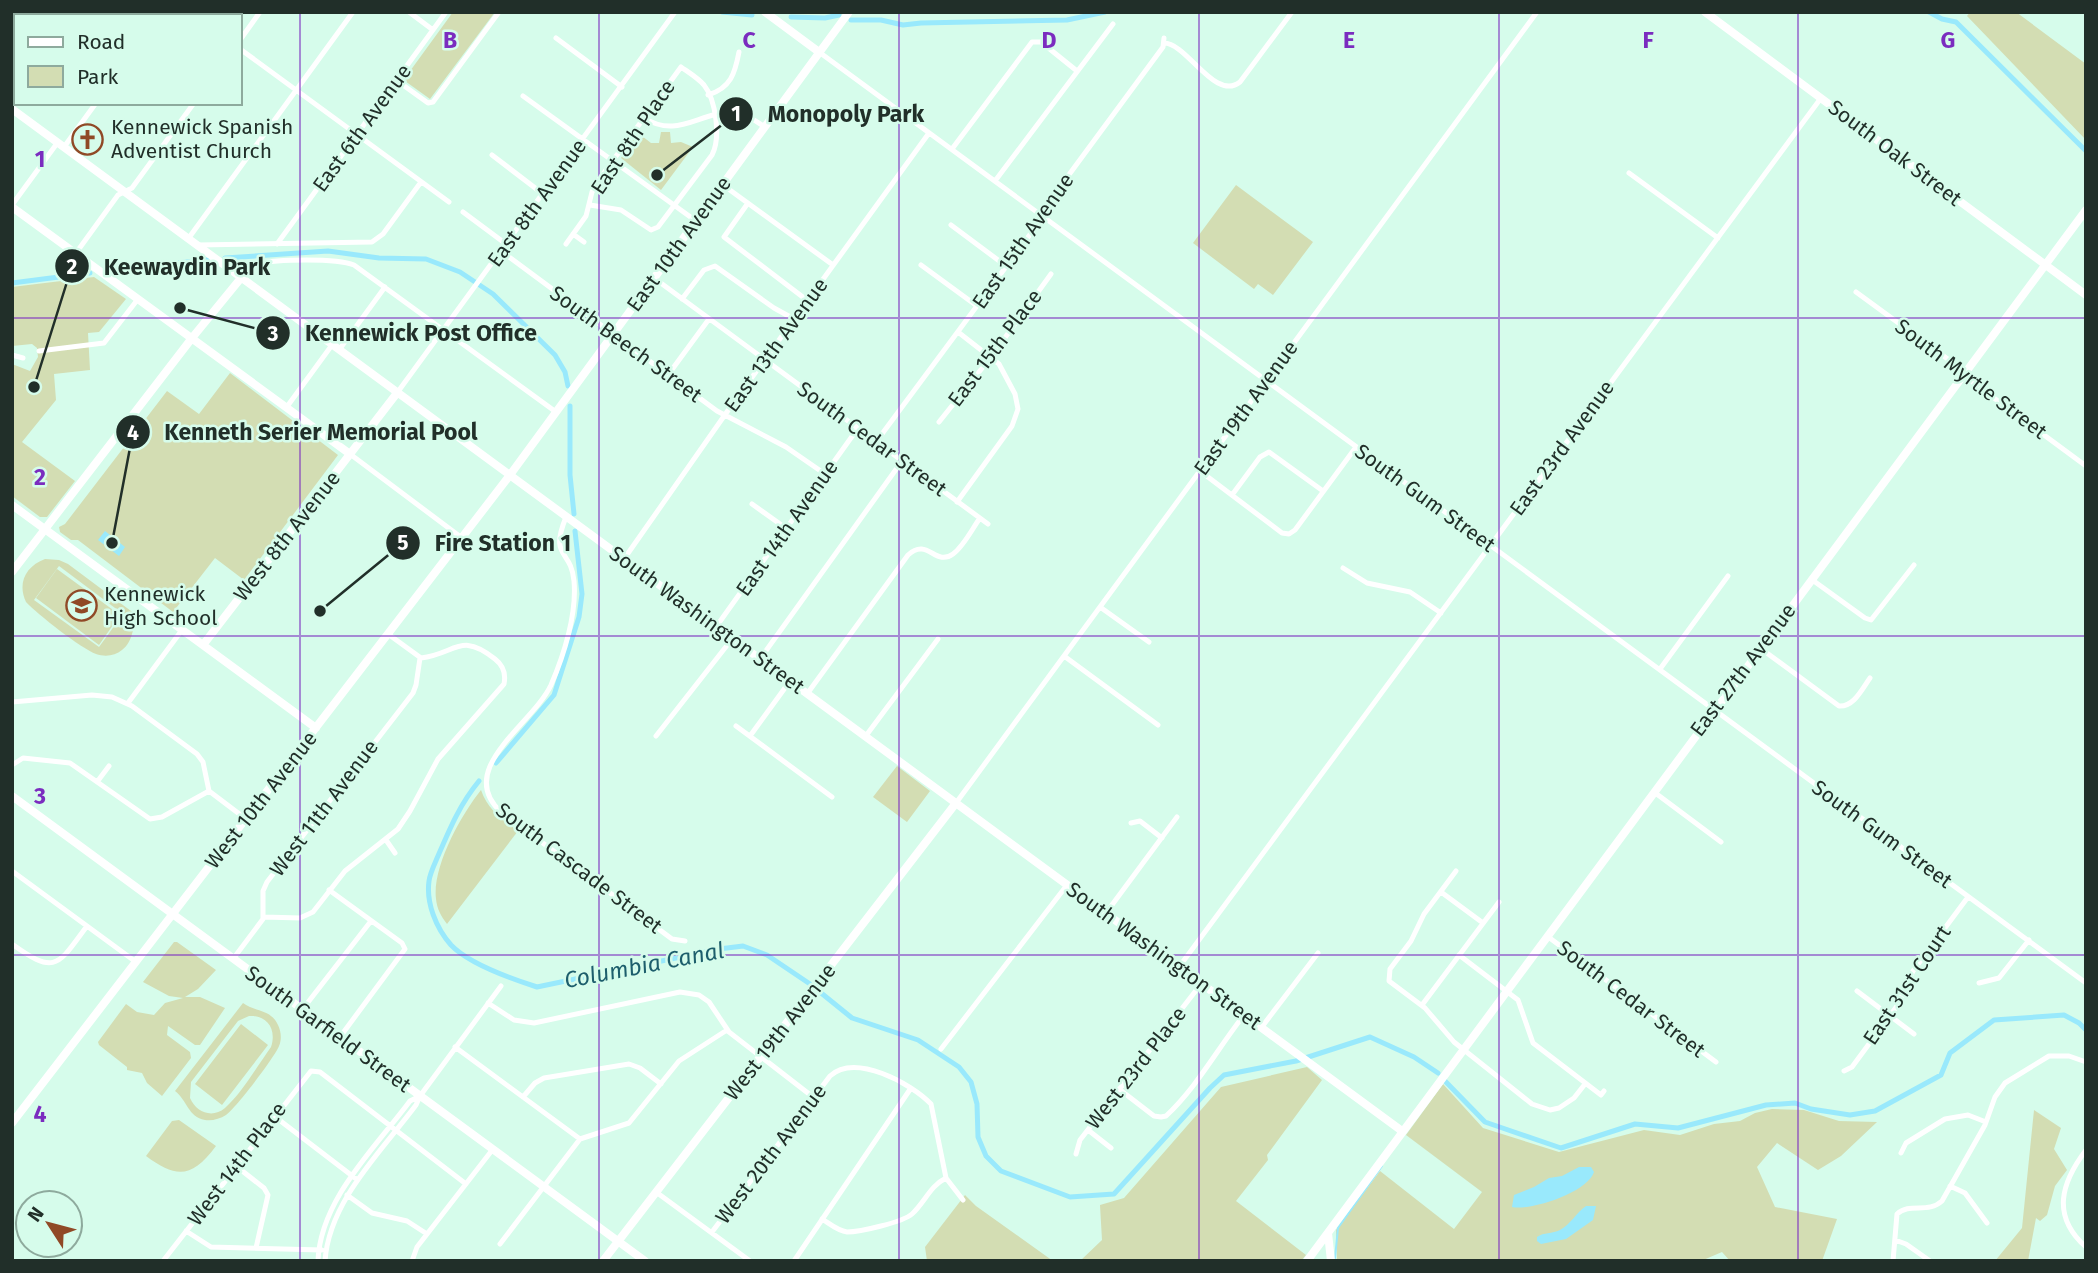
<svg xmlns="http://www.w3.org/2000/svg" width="2098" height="1273" font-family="'Fira Sans',sans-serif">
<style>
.green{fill:#d3ddb3;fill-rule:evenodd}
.water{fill:#99e9fc}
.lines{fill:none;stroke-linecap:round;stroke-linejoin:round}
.stream{stroke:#99e9fc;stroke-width:2}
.canal{stroke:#99e9fc;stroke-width:5}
.street{stroke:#fff;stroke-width:5}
.secondary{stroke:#fff;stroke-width:8}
.grid{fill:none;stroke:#7b2cbf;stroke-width:2;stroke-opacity:0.55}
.labels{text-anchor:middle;stroke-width:5;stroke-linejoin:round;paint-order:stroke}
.poi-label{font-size:21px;fill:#212f29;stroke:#d6fceb;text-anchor:start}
.street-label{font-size:21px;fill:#212f29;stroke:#d6fceb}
.water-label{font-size:23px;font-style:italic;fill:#1d5e6c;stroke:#d6fceb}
.grid-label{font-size:23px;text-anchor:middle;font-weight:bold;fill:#7b2cbf;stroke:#d6fceb;stroke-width:5;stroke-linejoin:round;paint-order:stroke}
.leader{fill:none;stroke:#212f29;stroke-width:2.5}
.callout-dot{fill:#212f29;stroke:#d6fceb;stroke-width:2.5}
.mark-label{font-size:21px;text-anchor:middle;font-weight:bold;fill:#fff}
.callout-label{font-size:23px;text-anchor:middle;font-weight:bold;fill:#212f29;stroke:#d6fceb;stroke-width:5;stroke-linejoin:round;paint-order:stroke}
</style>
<rect width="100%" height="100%" fill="#d6fceb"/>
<!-- green -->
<path class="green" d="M453 12H495L430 99 405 81V78Z
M1970 12H2016L2086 64V140L1967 16Z
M661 132H670L671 143 681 142 693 147 661 190 621 158 638 133 651 143H659Z
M1236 185 1313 242 1273 295 1258 284 1254 289 1193 243Z
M94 277 126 299 99 332 88 333 90 370 54 374 56 400 22 442 75 481 47 517H40L12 496V364L30 371 38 357 37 348 32 344 12 346V287Z
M230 373 338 455 244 580 215 558 173 612 78 540H71L60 532 59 527 65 524 167 391 199 414Z
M45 559 59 560 68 564 139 617C131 628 134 641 122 650 115 656 105 657 96 654 82 649 37 614 26 602 17 583 26 566 45 559ZM59 566 123 614 99 647 34 600Z
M57 569 120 615 99 645 36 598Z
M897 766 930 791 907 822 873 797Z
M481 790C488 810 502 819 518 831L447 924C441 916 437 909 436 899 432 867 461 815 481 790Z
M174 942H177L216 970 198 989 185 997H200L225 1008 200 1045H195L168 1026 167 1035 190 1052 191 1058 162 1096 147 1083 142 1073 127 1070V1067L99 1045 98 1042 126 1004 137 1012 154 1015 165 1003 183 998 169 996 143 982Z
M243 1003C255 1012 271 1009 278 1025 281 1031 282 1039 279 1046 275 1057 235 1109 226 1115 220 1119 212 1121 205 1120 188 1117 187 1100 175 1091ZM249 1016C267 1015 277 1029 271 1047 258 1065 242 1093 225 1108 212 1119 196 1112 190 1098L191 1082 238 1021Z
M241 1024 268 1045 222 1105 195 1084Z
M1307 1067 1322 1080 1267 1155 1268 1160 1236 1201 1306 1255 1301 1261H1080L1102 1240 1100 1205 1124 1198 1221 1087Z
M1443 1084 1483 1128 1559 1152 1644 1130 1680 1135 1714 1124 1740 1121 1755 1113 1772 1109 1804 1110 1839 1121 1877 1122 1841 1156 1818 1170 1777 1143 1757 1167 1775 1207 1837 1219 1822 1261H1730L1722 1252 1701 1261H1337L1336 1230 1380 1171 1454 1229 1482 1192 1406 1135Z
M2034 1110 2061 1128 2054 1149 2067 1170 2055 1186 2047 1215 2040 1221 2036 1218 2028 1261H1995L2022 1228Z
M179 1120 216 1146C192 1178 177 1179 146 1156L172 1121Z
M965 1195 976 1206 1053 1261H927L925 1247Z"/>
<!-- water -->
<path class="water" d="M105 531 125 547 119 556 98 540Z
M1579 1167H1591L1594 1172C1587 1193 1530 1211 1512 1207L1514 1195 1534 1187 1549 1178 1562 1176Z
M1586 1206H1596L1593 1220 1566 1239 1541 1244 1537 1241V1237C1544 1232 1552 1234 1560 1230 1571 1224 1576 1213 1586 1206Z"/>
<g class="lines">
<!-- stream -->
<path class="stream" d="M1335 1258 1338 1228 1382 1166"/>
<!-- canal -->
<path class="canal" d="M722 12 752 15
M1929 12 1942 19 1956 22 2086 151
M791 17 825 18 839 15
M851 20H881L903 25 921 23 1067 20 1105 12
M225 258 328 251 379 258 426 259 460 272 493 294 555 355 565 372 568 386
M108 270 207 260
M12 283 90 273
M570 406V475L574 514
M496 763 554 695 579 617 582 594 575 531
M479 781C460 804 450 828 438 856 435 863 430 873 429 881 426 903 436 928 451 945 469 964 512 979 537 987L719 949 743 946 767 955 810 984 852 1018 918 1040 959 1067 971 1082 977 1104 978 1137 986 1156 1001 1171 1070 1197 1114 1194 1210 1088 1224 1075 1296 1061 1370 1037 1414 1057 1438 1073
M1445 1081 1485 1122 1561 1148 1635 1124 1678 1128 1766 1105 1795 1103 1811 1109 1850 1115 1875 1111 1941 1075 1950 1053 1994 1020 2064 1015 2079 1023 2086 1030"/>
<!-- street -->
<path class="street" d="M151 12 156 16
M189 12 194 16
M409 12 433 30
M71 16 73 12
M556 38 622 87
M240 40 260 12
M1164 43C1187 43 1215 102 1240 82L1292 12
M240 49 449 202
M819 52 2086 983
M396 80 428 103 433 102 499 12
M708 95C731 88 735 73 739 52
M523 96 696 221
M12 97 16 92
M644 118C679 140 700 110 735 113 747 114 755 121 765 127
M64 147 96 103
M952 149 1032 42H1041L1077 71
M492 155 543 194
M1629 173 1718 238
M995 181 1113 24
M723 185 833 265
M748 203 724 237 808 301
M12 205 58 142
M463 212 506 244
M951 225 1006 266
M573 234 584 242
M188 239 353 12
M277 244 446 12
M566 244 586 216 592 192 598 181 681 67C688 72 698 78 704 85 716 100 721 138 712 155L658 227 651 230 621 210 590 205
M198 245 372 242 383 234 421 182
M501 251 717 411 786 447 825 474
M76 253 118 195 132 188 194 103
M921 265 977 306
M241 278C246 272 250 266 258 264 276 259 337 258 354 265L556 412
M654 278 988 524
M1856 292 1960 368 1967 378 2086 466
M682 299 704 270 715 266 774 308 794 319
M339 350 385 287
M39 351 104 343 138 299
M12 355 23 358
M668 375 709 319
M397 393 675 12
M286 408 332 345
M939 422 991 357 1051 274
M876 442 1040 221 1043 210 1163 47 1164 38
M350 454 462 538
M1200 471 1282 533 1289 534 1295 530 1356 447
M1232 495 1260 457 1269 452 1323 491
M957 502 1012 426 1018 409 1015 394 999 364 958 332
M752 504 787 529
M566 517C549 559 571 548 574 581 577 614 564 655 551 685 533 724 454 769 501 812L672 939 685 941
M624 559 729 409 929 133
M1343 568 1367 583 1410 592 1441 613
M1811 579 1865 618 1871 620 1914 565
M1100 607 1149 642
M716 627 858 428
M1760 648 1839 706C1854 707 1862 689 1870 678
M1064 656 1158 725
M760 659 902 461
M1660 669 1728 576
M807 694 908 555C928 537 935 567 953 554 964 546 972 529 980 518
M12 702 92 695 112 697 132 706 197 754 203 762 209 791 246 819
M128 703 182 630
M736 726 832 797
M656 736 732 639
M750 736 790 681
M865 737 938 639
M12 765 23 758 70 763 150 819 162 817 209 791
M97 782 109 766
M1654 792 1721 842
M956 803 1537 12
M1131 823 1140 821 1162 838
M386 840 395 853
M12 871 136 962
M1456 871 1424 914 1411 941 1390 969 1389 981 1425 1008 1454 1042 1532 1104 1550 1110 1559 1108 1574 1098 1585 1084
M329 890 402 943 405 949 340 1037
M1441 892 1483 923
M1106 913 1177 817
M264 917 300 918 313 912 345 871 398 829 410 811 438 759 504 684C506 674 504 666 495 659 460 631 456 654 421 658L388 634
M1547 936 1716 1062
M12 944C56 976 58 965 87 926
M1459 955 1518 1000 1533 1043 1601 1095 1604 1091
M233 959 263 919V891L267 882 413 693 416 685 420 658
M1179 967 1821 98
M1979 983 1999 978 2029 940
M1857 991 1914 1034
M488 1003 514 1020 534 1023 680 992 699 995 709 1002 729 1032 813 1097
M1422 1005 1499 902
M302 1010 371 921
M1261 1028 1318 953
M455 1047 580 1139
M941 1049 1067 885
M1844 1071 1852 1067 1897 1006 1913 971 1968 897
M1119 1089 1154 1116 1161 1117 1166 1116C1197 1087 1218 1048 1244 1015
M523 1097 535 1083 544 1078 629 1064 640 1068 661 1084
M274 1116 355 1178
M1088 1130 1111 1148
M2086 1150C2061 1183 2051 1216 2086 1247
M1901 1153 1906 1143 1945 1119 1968 1115 1986 1122
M1076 1154 1080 1140 1201 984
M236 1166 264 1188 268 1195 256 1248
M1950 1186 1965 1193 1987 1223
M656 1192 750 1261
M347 1195 372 1213 407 1221 427 1234
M822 1219C830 1224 838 1231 847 1232 860 1232 903 1222 912 1214 925 1202 930 1186 946 1178
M186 1231 211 1247 322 1250
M712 1232 830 1076C855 1053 911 1083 931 1104L946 1178 963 1200
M1895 1240 1906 1244 1930 1261
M500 1244 580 1139 629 1123 679 1061 727 1030
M163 1261 311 1071 320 1072 466 1184
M318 1261C320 1200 375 1148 410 1101L420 1096
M325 1261C329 1201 381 1152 416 1105L420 1096 501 986
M412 1261 417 1247 493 1149
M794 1261 911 1088
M1893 1261 1897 1214C1910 1202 1928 1214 1942 1201L1985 1125 1995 1097 2005 1083 2049 1056H2069L2086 1062"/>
<!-- secondary -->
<path class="secondary" d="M765 12 819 52
M1705 12 2086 295
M12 109 1402 1131
M12 207 350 454
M12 505 316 728
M12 572 192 338 241 278
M203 645 397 393
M12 796 645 1261
M12 1123 510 475 849 12
M1328 1233 1331 1261
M603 1261 956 803
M1307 1261 2086 210"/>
</g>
<!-- grid -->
<path class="grid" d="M300 12V1261M599 12V1261M899 12V1261M1199 12V1261M1499 12V1261M1798 12V1261M12 318H2086M12 636H2086M12 955H2086"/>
<!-- icons -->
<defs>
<symbol id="church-ring" viewBox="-11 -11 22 22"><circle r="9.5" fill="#d6fceb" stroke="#904926" stroke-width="1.5"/><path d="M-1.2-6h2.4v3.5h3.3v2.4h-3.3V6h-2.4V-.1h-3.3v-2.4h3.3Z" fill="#904926"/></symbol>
<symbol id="school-ring" viewBox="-11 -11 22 22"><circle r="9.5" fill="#d6fceb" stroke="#904926" stroke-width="1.5"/><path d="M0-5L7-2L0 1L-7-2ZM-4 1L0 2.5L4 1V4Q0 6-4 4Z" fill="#904926"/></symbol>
</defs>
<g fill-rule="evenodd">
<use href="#church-ring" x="70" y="122" width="35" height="35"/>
<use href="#school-ring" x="64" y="588" width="35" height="35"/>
</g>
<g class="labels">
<!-- poi labels -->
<g class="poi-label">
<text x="111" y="134">Kennewick Spanish<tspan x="111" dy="24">Adventist Church</tspan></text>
<text x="104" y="601">Kennewick<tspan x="104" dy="24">High School</tspan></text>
</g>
<!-- street labels -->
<g class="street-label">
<text transform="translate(362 128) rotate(-54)" y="7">East 6th Avenue</text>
<text transform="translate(633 137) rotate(-56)" y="7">East 8th Place</text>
<text transform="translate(1895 153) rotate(37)" y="7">South Oak Street</text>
<text transform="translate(537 203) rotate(-54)" y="7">East 8th Avenue</text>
<text transform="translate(1023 241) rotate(-55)" y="7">East 15th Avenue</text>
<text transform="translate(679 244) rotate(-54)" y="7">East 10th Avenue</text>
<text transform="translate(626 344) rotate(36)" y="7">South Beech Street</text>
<text transform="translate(776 345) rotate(-54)" y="7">East 13th Avenue</text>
<text transform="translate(995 348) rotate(-53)" y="7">East 15th Place</text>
<text transform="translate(1971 379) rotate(37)" y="7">South Myrtle Street</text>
<text transform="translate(1246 408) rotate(-54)" y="7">East 19th Avenue</text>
<text transform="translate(872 439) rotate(36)" y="7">South Cedar Street</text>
<text transform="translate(1562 448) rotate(-54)" y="7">East 23rd Avenue</text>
<text transform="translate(1425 498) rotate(36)" y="7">South Gum Street</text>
<text transform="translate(787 528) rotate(-55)" y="7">East 14th Avenue</text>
<text transform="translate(287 536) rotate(-52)" y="7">West 8th Avenue</text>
<text transform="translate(707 620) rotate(36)" y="7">South Washington Street</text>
<text transform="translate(1743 670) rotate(-53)" y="7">East 27th Avenue</text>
<text transform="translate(261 800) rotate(-52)" y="7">West 10th Avenue</text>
<text transform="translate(324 808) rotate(-53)" y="7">West 11th Avenue</text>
<text transform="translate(1882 834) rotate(36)" y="7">South Gum Street</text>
<text transform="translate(579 868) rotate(37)" y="7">South Cascade Street</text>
<text transform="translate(1164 956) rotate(36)" y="7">South Washington Street</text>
<text transform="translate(1907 985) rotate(-56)" y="7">East 31st Court</text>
<text transform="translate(1631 999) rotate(37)" y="7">South Cedar Street</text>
<text transform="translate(328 1029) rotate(36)" y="7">South Garfield Street</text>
<text transform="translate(780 1032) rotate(-52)" y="7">West 19th Avenue</text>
<text transform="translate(1136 1068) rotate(-52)" y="7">West 23rd Place</text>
<text transform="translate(771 1154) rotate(-53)" y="7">West 20th Avenue</text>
<text transform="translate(237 1164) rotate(-53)" y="7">West 14th Place</text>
</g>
<!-- water labels -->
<g class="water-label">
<text transform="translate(644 965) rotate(-11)" y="8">Columbia Canal</text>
</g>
</g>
<g class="grid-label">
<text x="450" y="48">B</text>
<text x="749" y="48">C</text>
<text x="1049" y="48">D</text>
<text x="1349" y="48">E</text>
<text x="1648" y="48">F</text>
<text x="1948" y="48">G</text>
<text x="40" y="167">1</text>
<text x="40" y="485">2</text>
<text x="40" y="804">3</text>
<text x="40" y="1122">4</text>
</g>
<!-- callouts -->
<path class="leader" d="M657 175L736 114M34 387L72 266M180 308L273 333M112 543L133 432M320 611L403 543"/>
<g class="callout-dot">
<circle cx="657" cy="175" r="7"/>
<circle cx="34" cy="387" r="7"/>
<circle cx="180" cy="308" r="7"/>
<circle cx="112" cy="543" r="7"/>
<circle cx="320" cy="611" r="7"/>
<circle cx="736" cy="114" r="18"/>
<circle cx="72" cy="266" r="18"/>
<circle cx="273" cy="333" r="18"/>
<circle cx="133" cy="432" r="18"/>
<circle cx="403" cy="543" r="18"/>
</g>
<g class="mark-label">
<text x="736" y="121">1</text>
<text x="72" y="274">2</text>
<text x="273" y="341">3</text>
<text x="133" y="440">4</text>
<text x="403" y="550">5</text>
</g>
<g class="callout-label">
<text x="846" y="122">Monopoly Park</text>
<text x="187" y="275">Keewaydin Park</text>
<text x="421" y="341">Kennewick Post Office</text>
<text x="321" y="440">Kenneth Serier Memorial Pool</text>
<text x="503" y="551">Fire Station 1</text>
</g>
<!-- border -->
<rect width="2098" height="1273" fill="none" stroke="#212f29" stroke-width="28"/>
<!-- legend -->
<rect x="14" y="14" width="228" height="91" fill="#d6fceb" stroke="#8eaa9d" stroke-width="2"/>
<rect x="28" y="37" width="35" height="10" fill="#ffffff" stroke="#8eaa9d" stroke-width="2"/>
<text x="77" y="49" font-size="21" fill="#212f29">Road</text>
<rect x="28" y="66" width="35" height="21" fill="#d3ddb3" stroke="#8eaa9d" stroke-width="2"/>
<text x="77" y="84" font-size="21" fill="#212f29">Park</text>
<!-- north arrow -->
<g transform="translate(49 1224) rotate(306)"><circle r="33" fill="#d6fceb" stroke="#8eaa9d" stroke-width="2"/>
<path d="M0-5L12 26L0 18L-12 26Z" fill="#904926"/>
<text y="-10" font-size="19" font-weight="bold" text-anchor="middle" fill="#212f29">N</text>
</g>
</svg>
